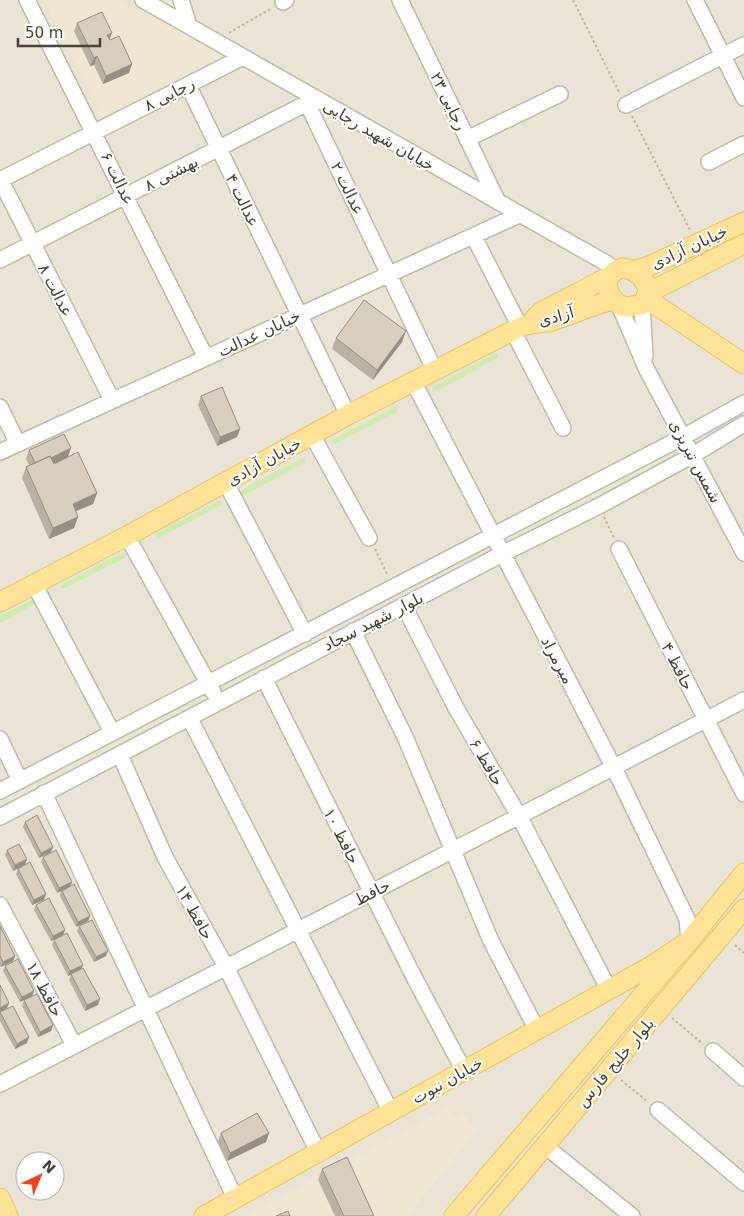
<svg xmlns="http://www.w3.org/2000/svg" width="744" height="1216" font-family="'DejaVu Sans','Noto Naskh Arabic',sans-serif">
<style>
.residential{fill:#e9e4d6;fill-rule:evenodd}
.education{fill:#efe7d1}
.green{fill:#cfecaf}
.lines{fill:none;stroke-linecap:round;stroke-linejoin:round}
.minor-casing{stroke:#c1baaa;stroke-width:18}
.major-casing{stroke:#ebc560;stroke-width:21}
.path{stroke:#c4b69a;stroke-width:2;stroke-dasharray:2.5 2.5;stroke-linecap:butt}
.minor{stroke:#fff;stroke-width:15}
.major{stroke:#ffe497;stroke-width:19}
.wall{fill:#b9b1a3}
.shaded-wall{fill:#969084}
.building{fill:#d7cebd;stroke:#969084}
.labels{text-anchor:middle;stroke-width:4;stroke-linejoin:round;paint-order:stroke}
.street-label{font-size:16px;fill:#494236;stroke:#fff}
</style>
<rect width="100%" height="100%" fill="#f5f1e8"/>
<!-- residential -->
<path class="residential" d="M0 0H744V1216H0ZM25 1161H55V1191H25Z"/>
<!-- education -->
<path class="education" d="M44 0H120L222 55 102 119Z
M448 1108 456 1118 463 1114 477 1130 407 1216H245Z"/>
<!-- green -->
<path class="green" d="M495 353 498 354V358L439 390 432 388Z
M394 407 397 408V412L334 444 330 441Z
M302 458 305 459V463L242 496 237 492Z
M219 501H222V505L159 538 155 534Z
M123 552 126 553V557L63 589 59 586Z
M32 600H35V604L0 623V616Z"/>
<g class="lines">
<defs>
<path id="minor" d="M27 0 206 358
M143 0 606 263 615 270
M181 0 189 26
M400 0 498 202
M695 0 744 98
M283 2 286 0
M188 85 348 415
M307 103 435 371
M626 105 744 45
M467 139 560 94
M709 162 744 144
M0 179 112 400
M0 180 243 57
M474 237 520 327
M0 260 315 99
M619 305 647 370 744 553
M642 305 645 356
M513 331 563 428
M414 383 614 768 687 919 689 941
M0 407 18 444
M312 435 369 538
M0 452 519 215
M226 483 305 634
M127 536 213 692
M619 549 744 794
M34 584 112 732
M404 606 456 708 519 816 609 990
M353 631 406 739 491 941 537 1030
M264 678 415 979 464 1071
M190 719 391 1112
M0 739 20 781
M120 755 165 857 226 967 318 1152
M0 791 683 437 744 403
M44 793 235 1198
M0 817 502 554 599 506 693 455 744 424
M0 905 74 1045
M713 1051 744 1078
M0 1084 744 700
M658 1110 744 1183
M545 1146 632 1216"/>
<path id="major" d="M622 268C635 269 647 279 648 293L642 305 624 307C606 299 599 275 622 268Z
M633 271 649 266 744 222
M648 293 744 244
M647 299 744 364
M534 319 541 312 608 277
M0 602 127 536 348 415 520 327C530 323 538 324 548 322 570 316 591 305 613 300
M0 1198 8 1216
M204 1216 653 965 689 941
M454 1216 689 941 744 873
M486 1216 744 909"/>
</defs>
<!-- minor casing -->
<use href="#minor" class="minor-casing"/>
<!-- major casing -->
<use href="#major" class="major-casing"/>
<!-- path -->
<path class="path" d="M573 0 620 94
M229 33 272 8
M632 116 691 232
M604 517 614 538
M375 549 388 576
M735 945 744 953
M672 1018 703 1044
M621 1080 648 1102"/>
<!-- minor -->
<use href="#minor" class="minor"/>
<!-- major -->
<use href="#major" class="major"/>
</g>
<!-- wall -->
<path class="wall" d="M77 23 109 40 129 73 103 84 94 65 90 66 74 31Z
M406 331 402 342 373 380 332 349 336 338Z
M201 396 237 437 217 446 198 405Z
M29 450 68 457 53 463 97 493 93 504 76 511 78 517 74 528 49 539 22 478 26 467 29 465 26 459Z
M25 822 53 847 51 852 39 858 23 827Z
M7 850 27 859 25 865 13 871 5 855Z
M43 857 72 882 70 886 90 916 88 921 76 927 60 896 61 891 57 893 41 862Z
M18 869 46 894 44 900 32 905 16 874Z
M36 905 65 930 63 935 83 965 81 969 98 1005 85 1011 69 980 71 975 68 976 52 945 54 940 51 941 34 910Z
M0 926 15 956 13 961 1 967 0 966Z
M79 926 106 956 94 962 77 931Z
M5 966 34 991 32 996 20 1002 3 971Z
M24 1000 53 1025 51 1031 38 1037 22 1006Z
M0 1012 27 1043 15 1049 0 1021Z
M221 1133H269L266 1142 227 1161 218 1142Z
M322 1169 374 1216H335L318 1180Z"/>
<!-- shaded-wall -->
<path class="shaded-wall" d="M112 33 109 41 107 35Z
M97 56 94 65 90 66 94 58Z
M132 64 129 73 103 84 106 76Z
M406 331 402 342 373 380 377 370Z
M240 429 237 437 217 446 220 437Z
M71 448 68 457 33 473 36 465Z
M97 493 93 504 69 514 73 504Z
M78 517 74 528 49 539 53 528Z
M53 847 51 852 39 858 41 853Z
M27 859 25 865 13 871 15 865Z
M72 882 70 887 57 893 59 888Z
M46 894 44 900 32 905 34 900Z
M90 916 88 921 76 927 78 922Z
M65 930 63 935 51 941 53 936Z
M108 951 106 956 94 962 96 957Z
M15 956 13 961 1 967 3 962Z
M83 965 81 970 68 976 70 971Z
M34 991 32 996 20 1002 22 997Z
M100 999 98 1005 85 1011 87 1005Z
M9 1003 7 1008 0 1012V1008Z
M53 1025 51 1031 38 1037 40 1032Z
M29 1037 27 1043 15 1049 17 1044Z
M269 1133 266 1142 227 1161 230 1153Z"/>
<!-- building -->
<path class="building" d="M102 12 112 33 107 35 110 40 119 36 132 64 106 76 97 56 94 58 77 23Z
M364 300 406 331 377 370 336 338Z
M222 387 240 429 220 437 201 396Z
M64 434 71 448 51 458 50 456 35 463 29 450Z
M78 452 97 493 73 504 78 517 53 528 26 467 50 456 54 464Z
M37 815 53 847 41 853 25 822Z
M19 844 27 859 15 865 7 850Z
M56 850 72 882 59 888 43 857Z
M30 862 46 894 34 900 18 869Z
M74 884 90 916 78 922 62 891Z
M49 898 65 930 53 936 36 905Z
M92 920 108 951 96 957 79 926Z
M0 926 15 956 3 962 0 956Z
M67 933 83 965 70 971 54 940Z
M18 959 34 991 22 997 5 966Z
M83 968 100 999 87 1005 71 974Z
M0 985 9 1003 0 1008Z
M37 994 53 1025 40 1032 24 1000Z
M13 1006 29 1037 17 1044 0 1012Z
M257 1113 269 1133 230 1153 221 1133Z
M347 1157 374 1216H344L322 1169Z
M288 1211 290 1216H276Z"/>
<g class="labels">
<!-- street labels -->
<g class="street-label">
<text transform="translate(169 94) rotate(-27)" y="6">رجایی ۸</text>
<text transform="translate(449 101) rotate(64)" y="6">رجایی ۲۳</text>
<text transform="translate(379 135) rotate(30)" y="6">خیابان شهید رجایی</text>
<text transform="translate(171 173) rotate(-27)" y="6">بهشتی ۸</text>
<text transform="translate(118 178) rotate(64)" y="6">عدالت ۶</text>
<text transform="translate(348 188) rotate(64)" y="6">عدالت ۲</text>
<text transform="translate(243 200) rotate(64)" y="6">عدالت ۴</text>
<text transform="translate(689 247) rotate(-25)" y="6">خیابان آزادی</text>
<text transform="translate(56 290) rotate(63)" y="6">عدالت ۸</text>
<text transform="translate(556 316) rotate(-15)" y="6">آزادی</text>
<text transform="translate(259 333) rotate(-25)" y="6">خیابان عدالت</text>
<text transform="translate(264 461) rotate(-29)" y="6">خیابان آزادی</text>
<text transform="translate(696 461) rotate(62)" y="6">شمس تبریزی</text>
<text transform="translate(373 621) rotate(-27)" y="6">بلوار شهید سجاد</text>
<text transform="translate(558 660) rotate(62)" y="6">میرمراد</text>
<text transform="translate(678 666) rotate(63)" y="6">حافظ ۴</text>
<text transform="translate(487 762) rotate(60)" y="6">حافظ ۶</text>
<text transform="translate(342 836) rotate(63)" y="6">حافظ ۱۰</text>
<text transform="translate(372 892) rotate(-27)" y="6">حافظ</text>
<text transform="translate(195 912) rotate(61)" y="6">حافظ ۱۴</text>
<text transform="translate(45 989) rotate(62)" y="6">حافظ ۱۸</text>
<text transform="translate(615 1062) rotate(-50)" y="6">بلوار خلیج فارس</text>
<text transform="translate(447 1080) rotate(-29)" y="6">خیابان نبوت</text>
</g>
</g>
<!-- north arrow -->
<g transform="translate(40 1176) rotate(44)"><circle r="24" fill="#ffffff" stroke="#b6b3af"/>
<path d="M0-4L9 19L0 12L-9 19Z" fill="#ff3e15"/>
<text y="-8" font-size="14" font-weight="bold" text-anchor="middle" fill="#494236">N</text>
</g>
<!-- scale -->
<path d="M18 38v8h82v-8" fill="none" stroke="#494236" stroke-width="2.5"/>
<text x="25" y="38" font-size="15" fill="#494236" stroke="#ffffff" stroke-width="4" paint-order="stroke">50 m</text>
</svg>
